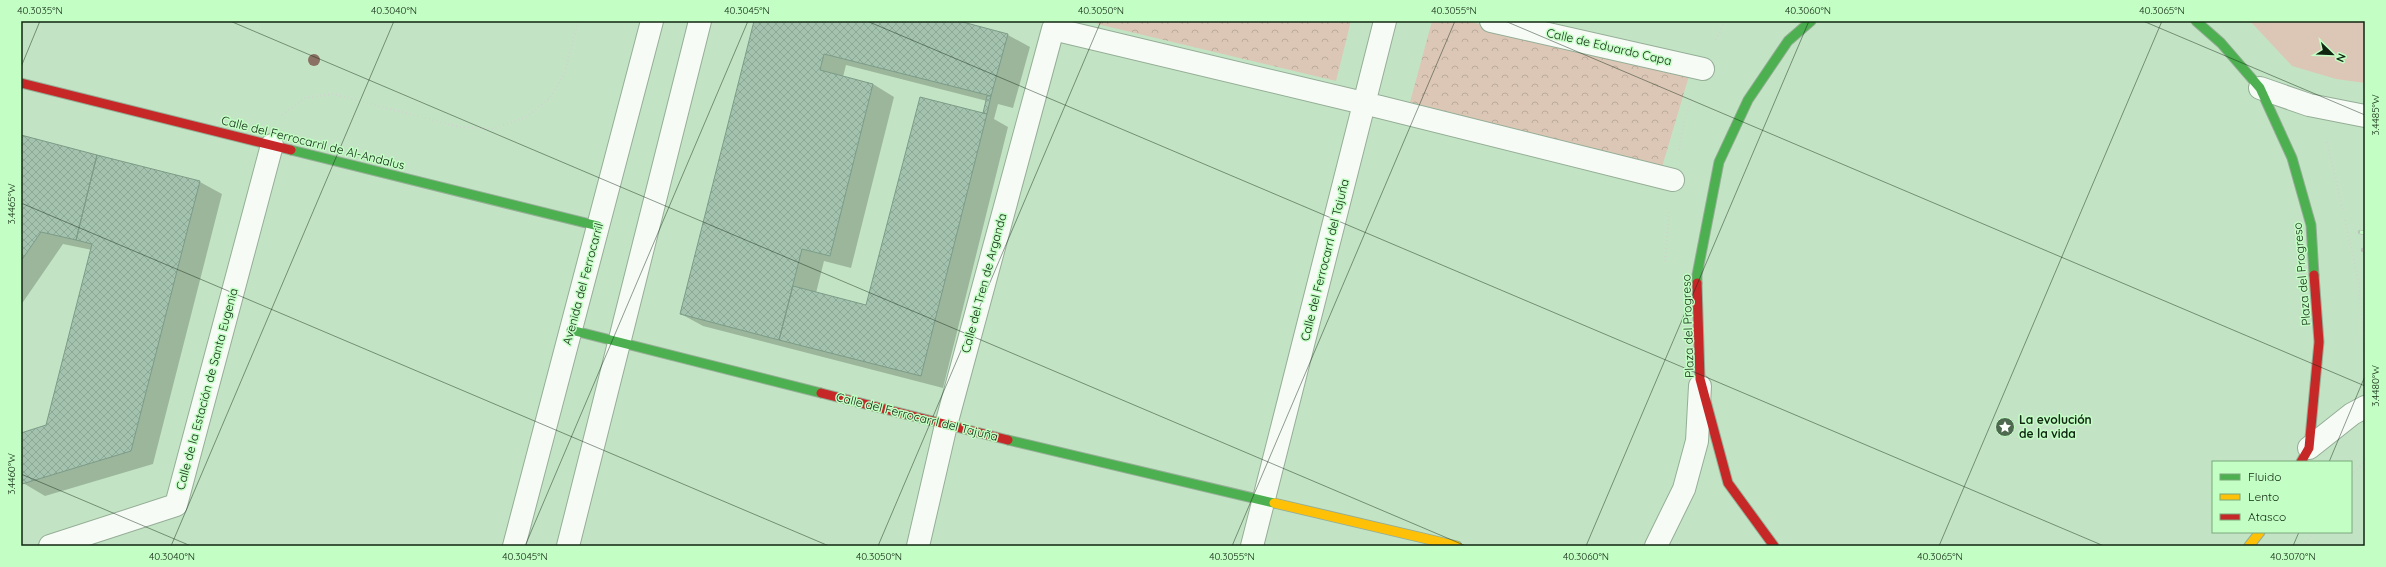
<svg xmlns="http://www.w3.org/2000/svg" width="2386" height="567" font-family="Quicksand,sans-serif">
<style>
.forest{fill:url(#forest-crowns)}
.pitch{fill:#dcc7b6}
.shadow{fill:#0003;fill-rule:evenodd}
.building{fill:url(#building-cross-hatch);stroke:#7c9c88}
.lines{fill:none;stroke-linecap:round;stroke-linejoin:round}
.street-casing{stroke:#95ae96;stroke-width:24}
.fast-casing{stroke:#95ae96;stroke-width:11}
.slow-casing{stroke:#95ae96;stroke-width:11}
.jam-casing{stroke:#95ae96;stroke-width:11}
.path{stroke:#ccd6cc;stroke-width:2.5;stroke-dasharray:1 3;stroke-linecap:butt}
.street{stroke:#f6fbf6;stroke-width:22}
.fast{stroke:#4caf50;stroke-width:9}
.slow{stroke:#ffc107;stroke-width:9}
.jam{stroke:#c62828;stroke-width:9}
.rail-casing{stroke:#bac3ba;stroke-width:4.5}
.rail{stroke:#c3fec4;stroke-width:3;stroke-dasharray:9;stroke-linecap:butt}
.tree{fill:#8b7163}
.ticks{fill:none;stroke:#102611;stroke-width:1;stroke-opacity:0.45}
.labels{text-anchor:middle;stroke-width:3;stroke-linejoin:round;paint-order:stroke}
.street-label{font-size:12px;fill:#102611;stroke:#c3fec4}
.poi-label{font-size:12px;font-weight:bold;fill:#102611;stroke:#c3fec4;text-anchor:start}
.neatline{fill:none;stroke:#102611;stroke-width:1.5}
.ticks-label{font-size:10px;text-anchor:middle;fill:#102611}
</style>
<defs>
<pattern id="forest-crowns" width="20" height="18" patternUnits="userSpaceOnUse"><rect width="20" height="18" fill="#dcc7b6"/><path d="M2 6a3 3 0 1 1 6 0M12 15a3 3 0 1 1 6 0" fill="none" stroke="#bcab9b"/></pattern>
<pattern id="building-cross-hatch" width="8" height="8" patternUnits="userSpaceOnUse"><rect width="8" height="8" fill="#a4c3ae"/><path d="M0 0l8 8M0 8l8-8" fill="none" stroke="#8ca795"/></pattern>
</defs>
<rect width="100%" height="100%" fill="#c3e4c4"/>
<!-- forest -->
<path class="forest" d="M1098 21H1351L1336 81 1097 24Z
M1432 21H1467L1689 76 1662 167 1410 102Z"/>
<!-- pitch -->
<path class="pitch" d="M2250 21H2365V83L2336 79 2292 66Z"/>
<!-- shadow -->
<path class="shadow" d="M755 21H955L1008 35 1030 47 1013 108 998 104 994 119 1008 127 943 388 703 326 681 314ZM846 65 987 101 984 114 867 306 816 293 824 261 851 268 894 97 873 84 843 77Z
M21 136 200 182 222 194 153 464 45 496 23 483 21 434 46 426 92 250 63 244 21 305Z"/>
<!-- building -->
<path class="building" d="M754 21H959L1008 34 991 96 824 54 820 70 873 84 830 256 802 249 779 340 680 314Z
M987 96H991L987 114 983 113Z
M920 97 987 114 921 376 779 340 793 286 866 305Z
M21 135 97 155 76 240 41 232 21 261Z
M97 155 200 181 131 451 22 484 21 433 46 425 92 244 76 240Z"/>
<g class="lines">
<defs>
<path id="street" d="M1491 21 1703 69
M1053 29 1380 107 1673 180
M2260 88 2309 105 2365 116
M2309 448 2352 414 2365 407
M50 546 176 505 272 145
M514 546 652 21
M568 546 700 21
M918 546 946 425 1053 29 1057 21
M1252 546 1385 21
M1656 546 1684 489 1697 441 1700 386"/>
<path id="fast" d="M2196 21 2221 43 2260 88 2292 158 2311 225 2314 275
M291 150 598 226
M1697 283V275L1719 162 1748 100 1788 41 1811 21
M571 330 821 393
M1008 440 1274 503"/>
<path id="slow" d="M1274 503 1457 546
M2249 546 2260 532"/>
<path id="jam" d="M21 83 291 150
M1697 283 1700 379 1728 483 1774 546
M821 393 1008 440
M2301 462 2309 448 2319 342 2314 275"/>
</defs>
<!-- street casing -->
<use href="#street" class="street-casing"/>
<!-- fast casing -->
<use href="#fast" class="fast-casing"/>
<!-- slow casing -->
<use href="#slow" class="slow-casing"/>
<!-- jam casing -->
<use href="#jam" class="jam-casing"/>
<!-- path -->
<path class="path" d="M1716 40 1725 21
M282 115 305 98 333 94 459 127 492 129 526 117 549 99 564 75 578 21
M2327 142 2343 211
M1679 150 1685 118 1692 98
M2345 220 2358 279 2365 355
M1665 261 1669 212
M2351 475 2365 462
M2303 546 2313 532"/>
<!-- street -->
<use href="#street" class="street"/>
<!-- fast -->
<use href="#fast" class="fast"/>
<!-- slow -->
<use href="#slow" class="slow"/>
<!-- jam -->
<use href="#jam" class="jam"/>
<defs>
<path id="rail" d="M2360 232 2365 233
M2363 250H2365"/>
</defs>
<!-- rail casing -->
<use href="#rail" class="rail-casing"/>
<!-- rail -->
<use href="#rail" class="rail"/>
</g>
<!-- trees -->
<circle class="tree" cx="314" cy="60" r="6"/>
<!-- ticks -->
<path class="ticks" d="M230 21 1466 546M867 21 2104 546M1505 21 2365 386M2143 21 2365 115M21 67 40 21M21 203 829 546M2329 462 2365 376M21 474 191 546M171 546 394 21M525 546 748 21M878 546 1101 21M1232 546 1455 21M1586 546 1809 21M1939 546 2162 21M2293 546 2299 532"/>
<!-- icons -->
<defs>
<symbol id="sight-disc" viewBox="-11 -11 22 22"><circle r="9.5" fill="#4f6850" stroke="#c3fec4"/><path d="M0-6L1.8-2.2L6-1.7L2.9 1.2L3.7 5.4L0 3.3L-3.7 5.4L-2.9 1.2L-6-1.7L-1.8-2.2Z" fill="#fff"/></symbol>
</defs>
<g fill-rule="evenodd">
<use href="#sight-disc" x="1994" y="416" width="22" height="22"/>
</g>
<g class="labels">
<!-- street labels -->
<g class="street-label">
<text transform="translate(1609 47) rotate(13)" y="4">Calle de Eduardo Capa</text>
<text transform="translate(313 143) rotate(14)" y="4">Calle del Ferrocarril de Al-Andalus</text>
<text transform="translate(1325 260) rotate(-76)" y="4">Calle del Ferrocarrl del Tajuña</text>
<text transform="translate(2302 274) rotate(-95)" y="4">Plaza del Progreso</text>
<text transform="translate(984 283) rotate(-75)" y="4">Calle del Tren de Arganda</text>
<text transform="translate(583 284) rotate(-75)" y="4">Avenida del Ferrocarril</text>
<text transform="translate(1688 326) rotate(-92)" y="4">Plaza del Progreso</text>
<text transform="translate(207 389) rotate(-75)" y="4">Calle de la Estación de Santa Eugenia</text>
<text transform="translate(917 417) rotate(14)" y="4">Calle del Ferrocarrl del Tajuña</text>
</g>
<!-- poi labels -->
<g class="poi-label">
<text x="2019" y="424">La evolución<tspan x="2019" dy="14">de la vida</tspan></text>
</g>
</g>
<!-- border -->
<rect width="2386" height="567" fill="none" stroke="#c3fec4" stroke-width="44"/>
<!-- legend -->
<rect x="2212" y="461" width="140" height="72" fill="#c3fec4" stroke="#7ba87c"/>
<rect x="2220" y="474" width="20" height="6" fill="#4caf50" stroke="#7ba87c"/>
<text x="2248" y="481" font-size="12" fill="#102611">Fluido</text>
<rect x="2220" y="494" width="20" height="6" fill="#ffc107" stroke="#7ba87c"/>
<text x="2248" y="501" font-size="12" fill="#102611">Lento</text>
<rect x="2220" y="514" width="20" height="6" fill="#c62828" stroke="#7ba87c"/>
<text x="2248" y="521" font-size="12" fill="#102611">Atasco</text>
<!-- north arrow -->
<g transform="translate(2332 54) rotate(113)" stroke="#c3fec4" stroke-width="3" paint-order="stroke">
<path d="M0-3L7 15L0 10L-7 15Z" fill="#102611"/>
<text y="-6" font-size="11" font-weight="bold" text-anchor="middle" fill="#102611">N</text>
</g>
<rect x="22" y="22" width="2342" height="523" class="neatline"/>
<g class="ticks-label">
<text x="40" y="14">40.3035°N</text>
<text x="394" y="14">40.3040°N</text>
<text x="747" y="14">40.3045°N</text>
<text x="1101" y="14">40.3050°N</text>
<text x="1454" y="14">40.3055°N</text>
<text x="1808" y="14">40.3060°N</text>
<text x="2162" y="14">40.3065°N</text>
<text transform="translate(2375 115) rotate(-90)" y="4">3.4485°W</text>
<text transform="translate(11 204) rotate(-90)" y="4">3.4465°W</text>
<text transform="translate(2375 386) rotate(-90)" y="4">3.4480°W</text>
<text transform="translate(11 474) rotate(-90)" y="4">3.4460°W</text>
<text x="172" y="560">40.3040°N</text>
<text x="525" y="560">40.3045°N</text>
<text x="879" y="560">40.3050°N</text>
<text x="1232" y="560">40.3055°N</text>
<text x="1586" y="560">40.3060°N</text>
<text x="1940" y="560">40.3065°N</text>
<text x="2293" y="560">40.3070°N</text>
</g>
</svg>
